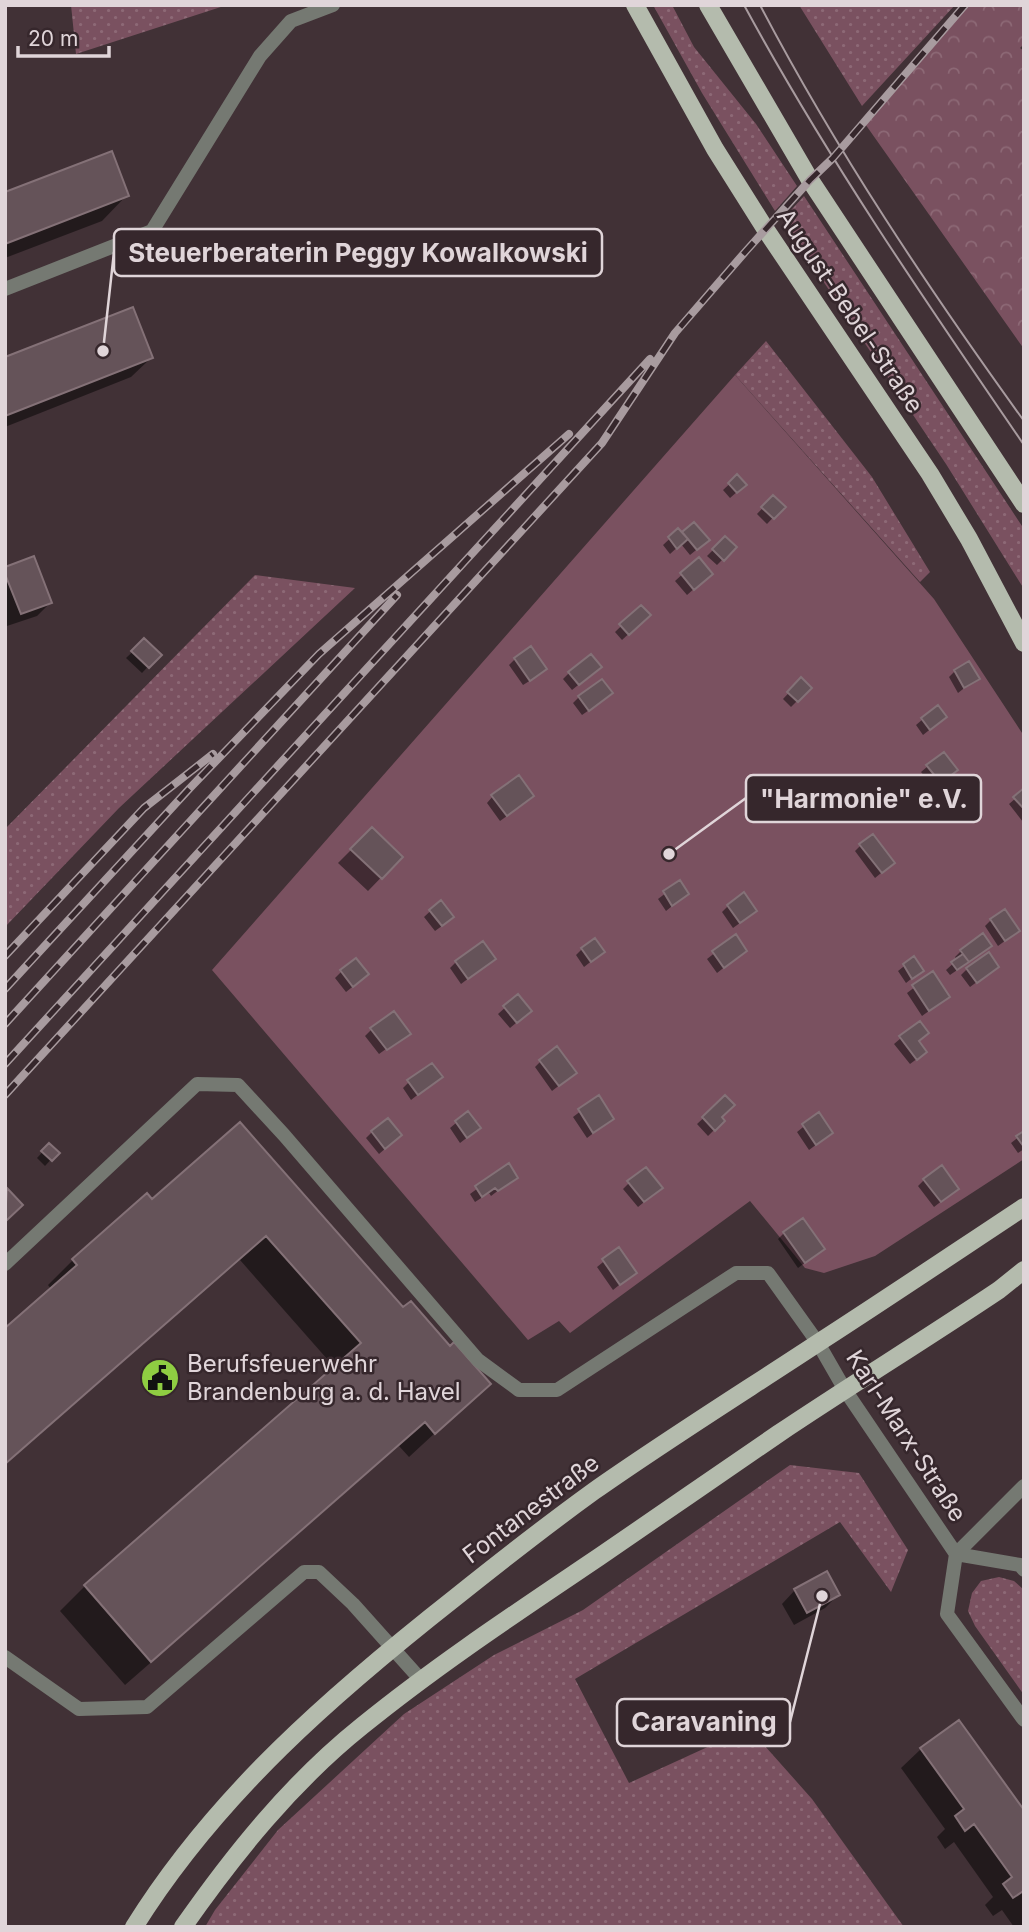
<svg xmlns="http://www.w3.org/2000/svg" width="1029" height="1932" font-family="Inter,sans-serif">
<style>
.grass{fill:url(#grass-dots)}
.forest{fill:url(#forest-crowns)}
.garden{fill:#7a5160}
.shadow{fill:#0007}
.building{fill:#655359;stroke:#847177;stroke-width:2}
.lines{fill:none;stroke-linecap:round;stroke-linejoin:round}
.lane{stroke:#757972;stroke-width:14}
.street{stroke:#757972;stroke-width:14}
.primary{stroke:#b4bbad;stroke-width:18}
.tram{stroke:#a89b9f;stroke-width:2}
.rail-casing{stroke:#a89b9f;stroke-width:8}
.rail{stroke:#36272c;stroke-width:5;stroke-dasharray:16;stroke-linecap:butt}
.labels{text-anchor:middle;stroke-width:5;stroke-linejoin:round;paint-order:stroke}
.street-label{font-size:24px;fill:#e0d5d9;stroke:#36272c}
.poi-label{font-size:24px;fill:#e0d5d9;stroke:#36272c;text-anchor:start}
.leader{fill:none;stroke:#e0d5d9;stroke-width:2.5}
.callout-dot{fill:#e0d5d9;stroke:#36272c;stroke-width:2.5}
.callout{fill:#36272c;stroke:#e0d5d9;stroke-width:2.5}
.callout-label{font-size:26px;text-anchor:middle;font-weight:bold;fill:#e0d5d9}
</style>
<defs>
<pattern id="grass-dots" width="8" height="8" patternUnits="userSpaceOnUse" patternTransform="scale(1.75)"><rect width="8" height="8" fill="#7a5160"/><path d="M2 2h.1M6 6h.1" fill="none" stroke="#8d6976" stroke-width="1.8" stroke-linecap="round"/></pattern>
<pattern id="forest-crowns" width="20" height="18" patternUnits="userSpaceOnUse" patternTransform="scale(1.75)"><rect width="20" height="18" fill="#7a5160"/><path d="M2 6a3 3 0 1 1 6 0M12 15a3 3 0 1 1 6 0" fill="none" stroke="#8d6976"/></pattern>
</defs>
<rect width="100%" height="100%" fill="#413136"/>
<!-- grass -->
<path class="grass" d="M71 5H227L76 54Z
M653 5H672L694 47 756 124 797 186 775 211 702 93Z
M799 5H955L862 106Z
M804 196 1024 529V589L946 464 782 220Z
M766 341 872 477 930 572 920 582 735 375Z
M255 575 355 588 119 808 5 927V829Z
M790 1465 859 1473 908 1550 891 1592 840 1522 575 1679 629 1783 749 1728 812 1799 904 1927H205L215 1910 278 1830 404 1714 494 1655 583 1610Z
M999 1577 1014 1581 1024 1590V1695L975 1626 968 1611 972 1593 981 1581Z"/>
<!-- forest -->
<path class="forest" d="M965 5H1024V44L1020 48 1024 51V349L863 121Z"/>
<!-- garden -->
<path class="garden" d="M735 375 934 599 1024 736V1159L875 1256 824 1273 805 1268 750 1201 570 1333 559 1321 528 1340 212 970Z"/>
<!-- shadow -->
<path class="shadow" d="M5 194 127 195 102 221 5 258Z
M151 358 131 377 5 427V359Z
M737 477 738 491 730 498 723 490Z
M773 497 783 507 767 524 757 514Z
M694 524 701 546 690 555 681 544 670 554 663 545 678 531 681 535Z
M725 538 735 547 717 565 707 556Z
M698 560 704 580 687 595 675 581Z
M5 569 50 603 37 616 7 626 5 620Z
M641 607 649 615 622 640 615 632Z
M144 641 159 655 142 673 126 658Z
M515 659 539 675 523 685 509 665Z
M955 671 977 678 958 693 949 677Z
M569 673H593L572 690 563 679Z
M801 680 810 688 791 707 783 699Z
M579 697 605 699 582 715 573 703Z
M937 707 938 723 923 735 916 725Z
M928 766 950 776 934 788 921 772Z
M1024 791V821L1023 822 1009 804Z
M493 796 526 802 500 821 487 803Z
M359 842 401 857 368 891 338 863Z
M861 845 886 869 875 878 855 851Z
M679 883 687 894 666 911 658 899Z
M440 902 446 923 435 931 424 917Z
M728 906 748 917 733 928 722 912Z
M991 920 1018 931 998 946 985 926Z
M735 937 745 951 717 973 707 959Z
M582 949 603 952 584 967 576 955Z
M961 951 983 952 950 975 946 970 957 960 955 957Z
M494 959 461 984 450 968 456 962Z
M913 959 921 971 906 983 898 971Z
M997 967 970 987 961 975 967 969Z
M341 972 361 980 346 992 335 978Z
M932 974 948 997 922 1016 907 993Z
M517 997 523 1017 510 1028 498 1014Z
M371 1030 404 1036 379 1054 365 1036Z
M901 1038 917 1042 918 1058 910 1064 894 1044Z
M541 1061 575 1073 552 1091 535 1067Z
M440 1077 411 1100 403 1088 409 1082Z
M598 1098 612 1119 587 1138 573 1117Z
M725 1098 720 1118 723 1121 708 1136 697 1124Z
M468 1113 473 1133 460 1143 450 1128Z
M818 1115 825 1138 809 1150 797 1132Z
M240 1124 403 1310 450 1348 488 1384 409 1457 399 1446 125 1685 60 1611 85 1586 335 1368 240 1260 5 1465V1330L51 1289 48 1285 73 1260 146 1195 152 1201Z
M372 1132 394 1141 379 1154 366 1138Z
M1024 1133V1149L1018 1153 1011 1143Z
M49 1145 57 1153 45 1166 37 1158Z
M508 1166 516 1177 491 1196 489 1193 475 1202 470 1194Z
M924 1180 957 1189 934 1207 918 1186Z
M629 1183 654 1194 638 1207 623 1189Z
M784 1233 823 1249 798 1268 778 1239Z
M618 1250 634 1273 613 1290 597 1267Z
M795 1590 838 1595 825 1608 794 1625 782 1604Z
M958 1722 1024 1813V1927H1014L1002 1910 993 1916 985 1905 993 1897 954 1842 945 1849 937 1837 945 1829 901 1768 921 1749Z"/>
<!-- building -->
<path class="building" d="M112 151 129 196 5 244V192Z
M133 307 153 358 5 416V357Z
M737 474 747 485 737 493 728 483Z
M773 495 786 507 774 519 761 507Z
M694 522 710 540 697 550 682 532Z
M678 528 688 539 677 549 668 537Z
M725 536 737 547 724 561 712 549Z
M34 556 52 603 21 614 5 574V567Z
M699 557 713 574 694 590 680 573Z
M641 605 651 615 629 635 619 624Z
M144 638 162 655 149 668 131 651Z
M531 646 547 669 530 681 514 658Z
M591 654 602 667 579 685 568 672Z
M969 661 980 679 964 688 954 670Z
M801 677 812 688 798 702 787 692Z
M602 679 613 693 589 711 578 696Z
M938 705 947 717 930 730 921 718Z
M944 752 958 770 941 783 926 765Z
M519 775 534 796 507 816 491 795Z
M1024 788V809L1013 797Z
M372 827 403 857 382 879 350 849Z
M873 834 895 863 882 873 859 844Z
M680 880 689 894 672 906 663 891Z
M744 892 757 911 740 923 727 905Z
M441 900 454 917 442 926 429 910Z
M1005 909 1020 931 1005 941 990 919Z
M983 933 992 946 969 962 960 950Z
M736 934 747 951 724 968 712 951Z
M595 938 605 952 591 962 581 948Z
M483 941 496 959 468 979 455 961Z
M989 952 999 967 977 983 966 968Z
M963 954 969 962 957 970 951 962Z
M914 956 924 971 912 979 903 964Z
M356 958 369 974 353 987 340 970Z
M933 971 950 997 929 1011 912 985Z
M518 994 532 1011 517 1023 503 1006Z
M394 1011 411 1034 387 1050 370 1028Z
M920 1021 929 1033 919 1041 927 1052 917 1060 899 1036Z
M557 1046 577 1073 559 1086 539 1060Z
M432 1063 443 1077 418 1095 407 1080Z
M599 1095 614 1119 593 1133 578 1109Z
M725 1095 735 1105 722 1117 725 1121 715 1131 702 1117Z
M468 1111 481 1128 467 1138 455 1121Z
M819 1112 833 1133 816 1145 802 1124Z
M388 1118 402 1135 385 1149 371 1131Z
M240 1122 403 1307 411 1301 450 1346 454 1342 491 1384 435 1434 425 1422 151 1662 84 1585 361 1343 266 1236 5 1464V1328L77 1265 72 1259 147 1193 152 1199Z
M1024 1131V1147L1016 1136Z
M49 1143 60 1153 52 1161 41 1151Z
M509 1163 518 1178 498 1191 495 1188 482 1197 475 1186Z
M942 1165 959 1189 941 1202 923 1179Z
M646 1167 663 1188 644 1202 627 1181Z
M7 1188 23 1205 7 1220 5 1219Z
M803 1218 825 1249 805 1263 783 1232Z
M619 1247 637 1273 620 1285 602 1259Z
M827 1571 840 1595 807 1613 794 1589Z
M959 1720 1024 1810V1893L1022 1892 1013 1898 1003 1884 1012 1877 974 1824 965 1831 955 1816 964 1809 920 1748Z"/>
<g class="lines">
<!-- lane -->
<path class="lane" d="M5 289 152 231 260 56 291 21 333 5
M5 1264 197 1084 238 1085 284 1135 478 1360 519 1390H557L736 1273H768L818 1343
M5 1657 79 1709 147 1707 304 1572H319L353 1604 421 1680"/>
<!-- street -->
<path class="street" d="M818 1343 845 1390 956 1554 947 1614 1024 1720
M956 1554 1024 1486
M956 1554 1020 1565 1024 1570"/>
<!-- primary -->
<path class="primary" d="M635 5 715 149 766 230 930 474 969 539 1024 643
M708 5 810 180 1024 504
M134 1927C217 1794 334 1693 456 1597 501 1561 547 1525 594 1491 668 1439 745 1391 821 1341 889 1297 956 1252 1024 1207
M183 1927C234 1854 292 1782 362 1726 437 1665 519 1611 599 1557 659 1516 718 1475 778 1434 851 1385 926 1339 999 1290L1024 1270"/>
<!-- tram -->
<path class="tram" d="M744 5C827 158 926 302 1024 445
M760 5C836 150 928 288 1024 421"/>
<defs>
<path id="rail" d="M5 956 144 808 213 754
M5 989 190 788 319 654 569 434
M5 1024 397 595
M5 1064 650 359
M5 1095 602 443 675 333 746 251 810 180 833 158 965 5"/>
</defs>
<!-- rail casing -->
<use href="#rail" class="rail-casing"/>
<!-- rail -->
<use href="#rail" class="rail"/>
</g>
<!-- icons -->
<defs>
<symbol id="civic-disc" viewBox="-11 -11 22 22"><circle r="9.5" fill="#8fcd42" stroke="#36272c"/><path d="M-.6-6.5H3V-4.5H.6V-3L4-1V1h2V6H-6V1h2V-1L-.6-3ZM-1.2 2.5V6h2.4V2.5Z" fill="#111"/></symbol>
</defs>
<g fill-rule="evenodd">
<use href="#civic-disc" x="138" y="1356" width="44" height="44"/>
</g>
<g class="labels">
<!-- street labels -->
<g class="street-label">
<text transform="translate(850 311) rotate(56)" y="8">August-Bebel-Straße</text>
<text transform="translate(906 1436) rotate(57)" y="8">Karl-Marx-Straße</text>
<text transform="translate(531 1509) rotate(-37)" y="8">Fontanestraße</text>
</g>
<!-- poi labels -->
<g class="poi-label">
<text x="187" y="1372">Berufsfeuerwehr<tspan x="187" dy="28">Brandenburg a. d. Havel</tspan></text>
</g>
</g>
<!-- callouts -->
<path class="leader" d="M103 351L114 252M669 854L746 798M822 1596L790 1722"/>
<g class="callout-dot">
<circle cx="103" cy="351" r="7"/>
<circle cx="669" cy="854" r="7"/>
<circle cx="822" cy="1596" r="7"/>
</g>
<g class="callout">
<rect x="114" y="229" width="488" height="47" rx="7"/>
<rect x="746" y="775" width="235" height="47" rx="7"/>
<rect x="617" y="1699" width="173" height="47" rx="7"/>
</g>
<g class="callout-label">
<text x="358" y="262">Steuerberaterin Peggy Kowalkowski</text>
<text x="864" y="808">"Harmonie" e.V.</text>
<text x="704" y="1731">Caravaning</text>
</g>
<!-- border -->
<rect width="1029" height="1932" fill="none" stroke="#e0d5d9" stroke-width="14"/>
<!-- scale -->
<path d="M18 46v10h91v-10" fill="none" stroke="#e0d5d9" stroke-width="3.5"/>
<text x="28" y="46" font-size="21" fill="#e0d5d9" stroke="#36272c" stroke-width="5" paint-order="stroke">20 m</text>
</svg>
